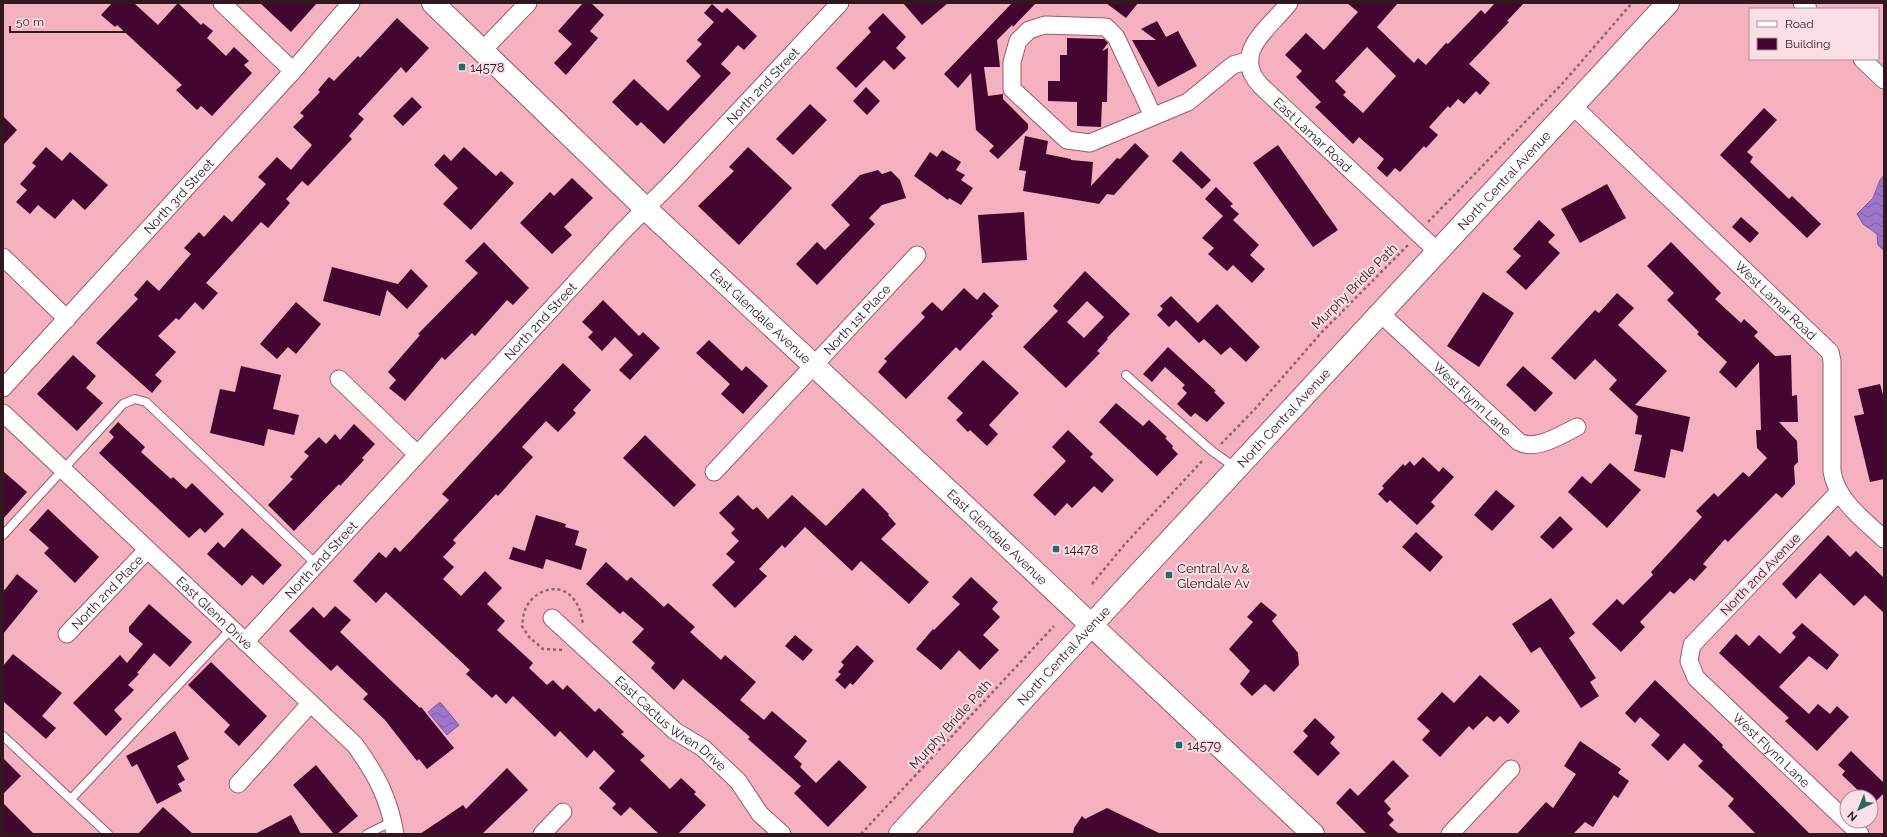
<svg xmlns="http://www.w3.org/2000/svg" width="1887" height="837" font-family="Raleway,sans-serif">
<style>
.water{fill:url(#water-waves);stroke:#7d5a97}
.building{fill:#440530;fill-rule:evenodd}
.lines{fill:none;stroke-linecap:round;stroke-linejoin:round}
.service-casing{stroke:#985b6a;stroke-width:10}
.minor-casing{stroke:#985b6a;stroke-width:19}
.secondary-casing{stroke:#985b6a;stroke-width:24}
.path{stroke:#8f616d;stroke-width:2.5;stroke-dasharray:3 3;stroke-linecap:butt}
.service{stroke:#fff;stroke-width:8}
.minor{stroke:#fff;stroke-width:17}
.secondary{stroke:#fff;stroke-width:22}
.poi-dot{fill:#236c63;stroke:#fcdfe5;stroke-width:1.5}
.labels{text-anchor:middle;stroke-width:4;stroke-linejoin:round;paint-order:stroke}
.poi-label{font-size:13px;fill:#31181f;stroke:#fcdfe5;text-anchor:start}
.street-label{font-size:13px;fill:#31181f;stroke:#fcdfe5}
</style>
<defs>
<pattern id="water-waves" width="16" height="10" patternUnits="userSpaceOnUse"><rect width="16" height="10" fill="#9d76cb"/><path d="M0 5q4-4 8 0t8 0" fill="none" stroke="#8160a4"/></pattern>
</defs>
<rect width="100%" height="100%" fill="#f6b1c1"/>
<!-- water -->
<path class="water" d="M1884 175V251L1878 245 1877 234 1863 224 1857 214 1873 198 1880 180Z
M440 702 459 725 447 735 428 712Z"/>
<!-- building -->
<path class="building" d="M112 3H134L158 25 178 3 201 25 203 23 213 31 207 38 226 56 234 47 249 61 244 65 252 73 212 116 201 106 197 110 176 90 182 85 117 25 115 27 101 15Z
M260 3H317L291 32Z
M583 3H591L604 15 590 31 598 38 566 75 554 63 572 44 558 31Z
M903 3H948L922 25Z
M1012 3H1036L1013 27 1012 25 997 40 1000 67H984L988 96 1003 94V99L1028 124V129L998 159 989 151 994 146 976 130 971 73 958 88 944 74Z
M1106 3H1138L1126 18Z
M1347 3H1398L1377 27 1414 63 1418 58 1426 65 1446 43 1448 44 1481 10 1485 14 1495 3H1524L1507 21 1509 22 1469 64 1490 83 1480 95 1476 91 1464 104 1458 99 1450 108 1448 106 1429 127 1438 135 1426 148 1424 146 1400 172 1395 168 1387 177 1377 168 1384 159 1359 137 1353 144 1315 107 1321 102 1296 77 1302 71 1285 55 1306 33 1324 50 1358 12ZM1367 47 1396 76 1363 113 1343 95 1346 92 1335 81Z
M712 4 722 13 727 8 757 36 744 50 738 45 721 64 731 73 664 144 641 122 637 126 612 102 634 79 668 111 701 76 686 61 702 44 697 40 714 22 704 13Z
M883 13 906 37 896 48 906 58 894 70 884 60 856 88 836 68 871 32 868 28Z
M397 18 429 48 406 73 401 67 358 114 364 119 349 136 352 139 308 186 302 181 286 199 290 203 268 228 261 222 206 283 218 293 203 310 195 302 179 320 176 318 158 336 176 352 155 375 162 381 152 393 96 343 138 299 134 295 147 280 159 291 191 254 184 248 199 232 204 237 224 215 232 222 266 184 258 177 277 157 291 170 312 145 293 127 304 116 300 113 320 92 318 90 329 77 334 81 358 56 360 58Z
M1157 21 1166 37 1178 31 1197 66 1158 87 1132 40H1156L1141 29Z
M1067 38 1104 39 1108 43 1102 51 1108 48 1107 102H1102L1101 127 1077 126V102L1048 101V81H1060V55H1067Z
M866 87 880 101 867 115 853 101Z
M412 97 422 107 403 126 393 116Z
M810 104 827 120 793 155 776 139Z
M1764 108 1777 120 1747 152 1753 157 1750 162 1789 199 1792 196 1821 224 1807 238 1720 155Z
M3 116 17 130 3 145Z
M1025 136 1048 141 1046 154 1071 159V160L1093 162 1091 186 1117 158 1120 159 1135 143 1149 156 1114 195 1107 194 1099 204 1094 203 1023 191 1026 171 1019 170Z
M1278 145 1338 230 1313 247 1253 163Z
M46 147 62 161 70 152 108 185 85 210 73 199 55 219 38 205 30 214 16 202 27 190 20 184 36 166 32 163Z
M464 147 496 176 501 171 514 183 471 230 443 204 458 188 434 165 444 154 451 161Z
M748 147 792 188 739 245 698 206 734 171 729 167Z
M942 150 961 162 956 170 965 175 961 180 973 188 961 205 949 198 948 200 914 176 930 152 937 157Z
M1181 151 1211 180 1202 189 1172 161Z
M878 170 882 174 891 171 900 180 906 198 882 205 869 218 875 224 817 285 796 264 817 242 825 250 850 225 831 205 860 175Z
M572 178 593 198 564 227 572 235 552 254 520 223 550 192 554 196Z
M1607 184 1626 218 1580 243 1561 209Z
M1216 187 1233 204 1230 206 1239 214 1233 220 1259 245 1250 255 1265 269 1252 283 1233 265 1227 271 1208 254 1214 248 1202 238 1223 216 1205 199Z
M1024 212 1027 260 982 263 978 215Z
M1741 217 1759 233 1750 243 1732 227Z
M1539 220 1555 235 1548 242 1560 253 1526 290 1506 272 1521 256 1513 249Z
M484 242 529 288 513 305 507 300 475 336 472 333 445 360 442 357 405 401 389 388 396 380 388 372 420 335 418 334 478 273 465 261Z
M1671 242 1721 293 1715 299 1741 323 1744 319 1758 332 1754 336 1775 356 1791 355 1792 396 1797 395 1798 422H1779L1797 441 1798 462 1794 466 1795 484 1782 498 1776 493 1728 542 1725 539 1703 564 1707 567 1694 581 1690 578 1674 594 1670 591 1640 622 1645 627 1621 652 1592 624 1617 599 1623 605 1653 575 1651 572 1702 517 1696 511 1714 493 1718 497 1743 472 1749 477 1767 458 1757 448 1756 430H1761L1759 362 1736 388 1719 372 1727 362 1697 334 1699 332 1667 300 1674 293 1647 266Z
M332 267 398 284 411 269 428 286 407 309 387 290 380 316 323 301Z
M1085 271 1130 314 1107 338 1108 339 1097 351 1100 353 1066 388 1023 347 1058 311 1053 306ZM1087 301 1104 317 1084 338 1067 322Z
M964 288 977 300 984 292 999 306 991 314 993 316 960 351 956 347 906 399 878 372 887 361 884 359 925 317 921 313 932 302 942 311Z
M1483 292 1514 313 1479 367 1447 346Z
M1617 293 1634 308 1618 325 1667 371 1635 405 1690 417 1683 452 1671 449 1665 478 1634 471 1642 435 1635 434 1638 416 1609 389 1617 380 1595 359 1575 380 1551 358 1595 310 1599 313Z
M1171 296 1198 323 1217 304 1260 347 1246 362 1230 347 1221 355 1204 339 1199 343 1176 320 1169 327 1157 315 1163 309 1160 306Z
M603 300 639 336 643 332 660 348 630 380 619 370 633 355 615 337 602 351 588 337 593 332 582 322Z
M296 302 321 324 296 354 288 347 277 359 260 344Z
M709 340 742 371 746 366 768 386 743 414 721 394 730 384 696 353Z
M1168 347 1216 391 1214 392 1225 403 1207 422 1195 413 1191 417 1177 404 1187 393 1182 388 1185 385 1165 367 1152 382 1143 374Z
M73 355 96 376 86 388 103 403 77 431 37 394Z
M983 360 1019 393 989 425 998 434 987 446 970 430 968 432 956 420 963 413 947 398Z
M563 363 591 390 573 410 576 413 558 432 546 421 522 447 533 457 498 496 496 494 453 540 456 543 443 557 454 567 443 579 461 596 485 571 502 588 487 604 505 621 497 630 533 663 529 668 547 685 553 680 563 690 567 685 595 712 599 708 624 732 621 734 645 756 640 760 670 789 681 778 696 792 694 794 706 805 678 834H659L630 807 621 816 612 808 616 804 599 788 615 771 594 750 587 758 560 731 555 737 513 696 506 704 496 694 492 698 466 674 470 670 386 592 376 603 353 581 379 552 386 558 395 547 400 552 449 500 442 494Z
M241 366 281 375 273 409 299 415 294 435 268 429 264 446 210 433 220 389 235 392Z
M1523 366 1553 393 1535 412 1506 385Z
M1880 384 1884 398V479L1870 482 1854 416 1864 414 1858 389Z
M1116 403 1143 426 1149 420 1167 437 1165 438 1173 446 1172 448 1178 454 1157 476 1099 422Z
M118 422 145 447 141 452 171 479 173 477 186 489 192 483 224 514 205 533 200 528 189 538 99 453 114 437 109 432Z
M354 424 375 444 362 458 364 460 340 486 339 484 294 531 268 505 293 479 290 477 309 456 304 452 319 437 326 444 335 434 340 440Z
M1068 430 1093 454 1090 457 1114 480 1102 493 1094 486 1072 508 1067 503 1055 516 1033 495 1066 461 1052 447Z
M645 435 696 485 674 507 623 458Z
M1423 457 1439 472 1443 467 1454 477 1431 502 1435 506 1417 525 1390 500 1387 503 1378 494 1384 488 1382 486 1403 464 1405 466 1410 461 1414 466Z
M1610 463 1641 490 1607 528 1568 492 1582 476 1591 484Z
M3 471 27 492 3 519Z
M863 488 889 514 888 515 896 524 881 539 929 582 909 604 861 561 852 571 805 527 785 548 782 545 759 569 767 576 735 608 712 585 735 562 726 554 739 541 731 533 735 529 719 513 738 495 753 510 757 507 768 519 792 495 826 526Z
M1496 490 1515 506 1492 531 1474 515Z
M48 509 99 557 75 583 44 553 49 548 29 530Z
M536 515 566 524 565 527 579 531 575 545 587 549 581 570 546 559 543 569 509 559 513 547 525 551Z
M1560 516 1573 529 1553 549 1540 537Z
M242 528 282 565 263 585 252 575 242 586 207 554 218 542 224 548Z
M1416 532 1443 557 1430 572 1402 547Z
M1828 535 1850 557 1856 551 1884 578V613L1865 595 1854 606 1820 573 1796 599 1782 584Z
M606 562 627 581 631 577 664 607 668 603 695 627 690 632 721 660 725 655 756 682 740 700 764 720 772 711 807 741 794 757 802 764 800 767 816 783 839 760 867 787 828 827 794 793 801 786 748 739 750 737 683 679 674 690 651 668 655 663 632 642 644 629 623 611 620 614 586 584Z
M17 574 38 591 3 634V592Z
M971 577 998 602 992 609 1000 617 983 635 999 650 980 670 959 650 941 670 916 649 933 629 934 630 960 604 952 597Z
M1551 598 1575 633 1569 638 1596 678 1590 682 1599 696 1581 708 1540 647 1531 653 1512 624Z
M1261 602 1277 615 1272 621 1298 653 1299 665 1274 692 1265 684 1252 696 1240 684 1250 671 1229 649 1253 622 1247 617Z
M149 604 192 642 170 667 154 653 137 673 139 674 128 685 134 690 114 710 122 719 106 736 73 703 120 655 127 663 143 644 129 632V627Z
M335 606 351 620 340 632 420 708 421 707 454 748 427 769 419 759 417 761 385 720 363 699 368 694 337 665 331 671 289 631 313 607 324 618Z
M1802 623 1839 655 1827 670 1809 656 1779 687 1809 714 1818 704 1830 714 1837 706 1849 717 1817 751 1785 721 1789 718 1719 653 1736 634 1749 646 1759 635 1780 654 1796 637 1792 633Z
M795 635 813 650 803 661 785 646Z
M857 645 874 661 853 685 850 683 845 689 835 680 841 674 838 672 844 665 841 662Z
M13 654 62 693 42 716 56 728 46 739 3 701V666Z
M211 662 267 716 239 746 224 732 230 725 188 685Z
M1480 675 1520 711 1508 724 1500 716 1494 722 1487 716 1473 730 1469 726 1440 757 1422 740 1430 731 1417 719 1442 692 1454 703Z
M1655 680 1723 745 1722 747 1810 834H1756L1728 806 1734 799 1698 766 1703 761 1684 743 1668 761 1651 745 1660 735 1640 717 1635 723 1625 713Z
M1315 718 1335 737 1330 743 1340 753 1318 776 1293 752 1308 736 1303 731Z
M175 731 189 759 177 766 185 780 178 784 182 791 157 804 137 764 132 767 126 756Z
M1580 741 1621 769 1618 773 1629 781 1618 798 1614 795 1593 827 1585 822 1573 834H1517L1546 802 1553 808 1576 774 1564 766Z
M1851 751 1884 783V793L1873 804 1871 803V797H1865L1842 775 1845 771 1838 765Z
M3 758 21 776 3 794Z
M1393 760 1409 776 1384 801 1391 809 1387 813 1394 820 1389 825 1399 834H1367L1336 803 1350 788 1358 796Z
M316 765 358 816 337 834H334L293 785Z
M507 768 528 790 482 834H420L463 805 466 809Z
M3 803 34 834H3Z
M163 807 193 834H138Z
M1107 808 1161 834H1073L1074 828 1082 816 1085 819Z
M291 815 301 834H255Z"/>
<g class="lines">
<defs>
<path id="service" d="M1126 375 1212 451 1236 468
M3 535 123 404 135 399 146 402 316 564
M3 736 108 834
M71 799 231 629
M367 834 393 821"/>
<g id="minor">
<path d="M222 3 293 71"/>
<path id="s1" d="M1289 3C1271 27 1229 53 1261 86L1437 251"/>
<path d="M1802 3 1808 9"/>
<path d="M482 51 528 3"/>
<path d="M1862 59 1884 80"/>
<path id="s2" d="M1573 106 1830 352 1832 361V471C1836 500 1864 520 1884 539"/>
<path d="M1153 116 1116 37 1106 27 1045 25 1029 30 1018 41 1012 62V89L1067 140 1090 143 1188 102 1233 65 1250 60"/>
<path d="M3 257 67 319"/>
<path id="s3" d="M1380 313 1519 442C1537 451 1560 435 1577 427"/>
<path d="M339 379 417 454"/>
<path id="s4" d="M3 388 293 71 351 3"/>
<path id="s5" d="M3 413 355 745C376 774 389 798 395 834"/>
<path id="s6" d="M714 472 917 255"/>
<path id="s7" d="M1839 492 1692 645 1689 661 1696 678 1860 834"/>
<path id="s8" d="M552 618 675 731 703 748 738 781 760 814 782 834"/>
<path id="s9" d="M67 634 147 550"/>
<path id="s10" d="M245 642 622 232 675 179 840 3"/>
<path d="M238 784 310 704"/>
<path d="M542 834 563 812"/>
<path d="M1450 834 1511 769"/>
</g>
<g id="secondary">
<path id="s11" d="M433 3 645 208 984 524 1313 834"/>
<path id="s12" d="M900 834 1059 660 1668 3"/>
</g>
</defs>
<!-- service casing -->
<use href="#service" class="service-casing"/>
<!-- minor casing -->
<use href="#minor" class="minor-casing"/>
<!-- secondary casing -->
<use href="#secondary" class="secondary-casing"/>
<!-- path -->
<path class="path" d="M1428 222 1562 84 1632 3
M1221 444 1255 409 1321 333 1408 245
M1092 584 1125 544 1204 459
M562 650 543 649 529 637 522 626C523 621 523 615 525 610 531 593 556 581 571 596 579 604 581 613 583 624
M861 834 1054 626"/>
<!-- service -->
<use href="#service" class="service"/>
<!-- minor -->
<use href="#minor" class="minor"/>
<!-- secondary -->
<use href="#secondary" class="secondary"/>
</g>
<!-- markers -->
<g class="poi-dot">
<rect x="458" y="63" width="8" height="8" rx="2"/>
<rect x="1052" y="545" width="8" height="8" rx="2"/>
<rect x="1165" y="571" width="8" height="8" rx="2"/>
<rect x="1175" y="741" width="8" height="8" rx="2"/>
</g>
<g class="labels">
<!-- poi labels -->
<g class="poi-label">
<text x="470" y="72">14578</text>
<text x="1064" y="554">14478</text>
<text x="1177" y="573">Central Av &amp;<tspan x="1177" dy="15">Glendale Av</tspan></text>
<text x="1187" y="750">14579</text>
</g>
<!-- street labels -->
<g class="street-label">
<text dy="5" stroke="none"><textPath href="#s10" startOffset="760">North 2nd Street</textPath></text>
<text dy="5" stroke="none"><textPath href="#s1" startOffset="171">East Lamar Road</textPath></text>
<text dy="5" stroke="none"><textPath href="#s12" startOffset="890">North Central Avenue</textPath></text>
<text dy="5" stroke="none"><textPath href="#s4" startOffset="260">North 3rd Street</textPath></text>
<text transform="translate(1354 286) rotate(-45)" y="5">Murphy Bridle Path</text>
<text dy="5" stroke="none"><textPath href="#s2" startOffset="281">West Lamar Road</textPath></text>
<text dy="5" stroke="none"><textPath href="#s11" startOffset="453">East Glendale Avenue</textPath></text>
<text dy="5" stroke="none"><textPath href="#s6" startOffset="209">North 1st Place</textPath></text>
<text dy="5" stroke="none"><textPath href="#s10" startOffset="436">North 2nd Street</textPath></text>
<text dy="5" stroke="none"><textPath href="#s3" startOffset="126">West Flynn Lane</textPath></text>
<text dy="5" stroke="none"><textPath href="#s12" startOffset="566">North Central Avenue</textPath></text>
<text dy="5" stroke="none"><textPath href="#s11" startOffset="777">East Glendale Avenue</textPath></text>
<text dy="5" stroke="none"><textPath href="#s10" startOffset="112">North 2nd Street</textPath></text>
<text transform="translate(1760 574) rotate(-46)" y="5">North 2nd Avenue</text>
<text dy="5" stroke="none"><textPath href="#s9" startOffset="58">North 2nd Place</textPath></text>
<text dy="5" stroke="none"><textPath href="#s5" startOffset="291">East Glenn Drive</textPath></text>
<text dy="5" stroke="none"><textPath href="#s12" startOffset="242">North Central Avenue</textPath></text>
<text dy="5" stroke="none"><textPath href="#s8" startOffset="159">East Cactus Wren Drive</textPath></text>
<text transform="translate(950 724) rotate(-48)" y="5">Murphy Bridle Path</text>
<text dy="5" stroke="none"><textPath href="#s7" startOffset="351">West Flynn Lane</textPath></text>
</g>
</g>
<!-- border -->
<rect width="1887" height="837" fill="none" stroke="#31181f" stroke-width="8"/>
<!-- legend -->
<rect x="1749" y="8" width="130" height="52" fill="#fcdfe5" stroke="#ab8f96"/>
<rect x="1757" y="21" width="20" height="6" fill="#ffffff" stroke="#ab8f96"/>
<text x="1785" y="28" font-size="12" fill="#31181f">Road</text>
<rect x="1757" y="38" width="20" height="12" fill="#440530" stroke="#ab8f96"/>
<text x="1785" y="48" font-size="12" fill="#31181f">Building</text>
<!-- north arrow -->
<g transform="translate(1859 809) rotate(223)"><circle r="19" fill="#fcdfe5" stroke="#ab8f96"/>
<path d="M0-3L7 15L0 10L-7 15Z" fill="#236c63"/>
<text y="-6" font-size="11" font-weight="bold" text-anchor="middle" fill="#31181f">N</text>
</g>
<!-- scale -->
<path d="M10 26v6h117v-6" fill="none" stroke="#31181f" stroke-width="2"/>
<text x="16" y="26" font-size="12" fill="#31181f" stroke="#fcdfe5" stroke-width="3" paint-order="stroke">50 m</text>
</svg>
